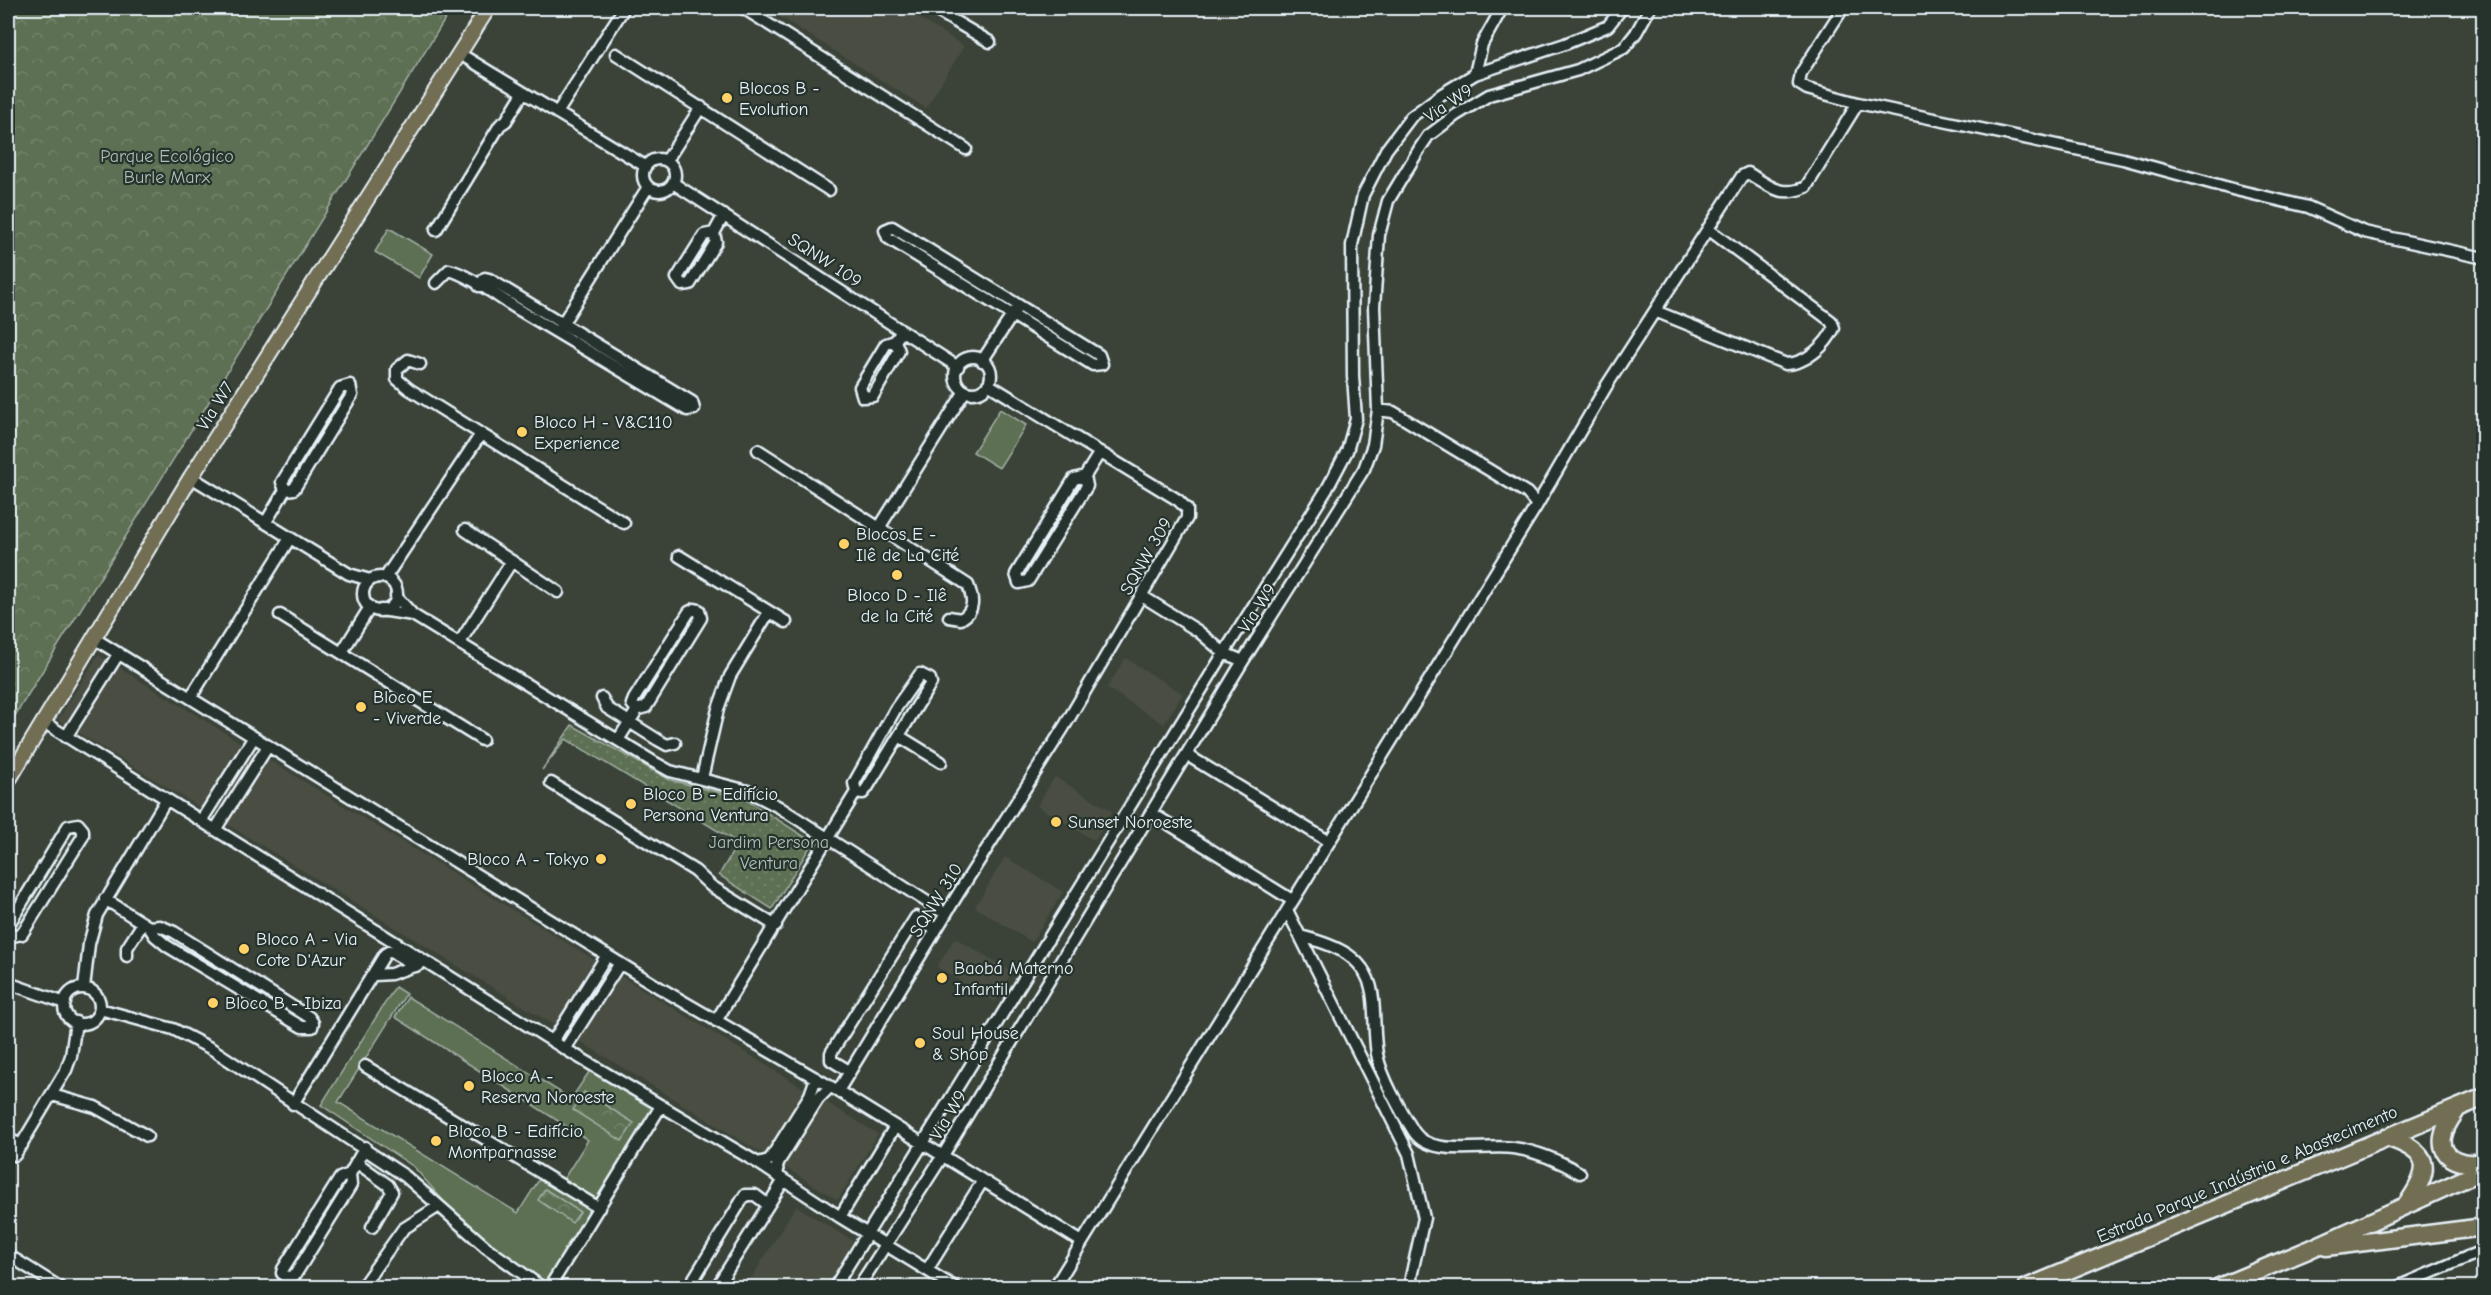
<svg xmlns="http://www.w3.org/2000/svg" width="2491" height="1295" font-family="'Comic Neue',sans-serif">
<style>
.built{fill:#4a4e42}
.grass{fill:#5d6f52;stroke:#a2b0a5;stroke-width:1.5}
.park{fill:url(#park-crowns);stroke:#a2b0a5;stroke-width:1.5}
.garden{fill:url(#garden-dots);stroke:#a2b0a5;stroke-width:1.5}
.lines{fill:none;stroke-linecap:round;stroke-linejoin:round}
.minor-casing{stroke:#e8f1f8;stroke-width:15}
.major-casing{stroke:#e8f1f8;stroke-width:18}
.highway-casing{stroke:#e8f1f8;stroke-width:21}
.minor{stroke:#26332d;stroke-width:10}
.major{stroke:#726e52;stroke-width:14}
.highway{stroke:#726e52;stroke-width:16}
.poi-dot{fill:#ffd166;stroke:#26332d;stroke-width:2}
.labels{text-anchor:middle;stroke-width:4.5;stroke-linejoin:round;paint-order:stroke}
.poi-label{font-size:18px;fill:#e8f1f8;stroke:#26332d;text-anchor:start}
.street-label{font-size:18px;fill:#e8f1f8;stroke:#26332d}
.park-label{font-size:18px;fill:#b0bdb6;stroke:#26332d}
</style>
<defs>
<pattern id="park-crowns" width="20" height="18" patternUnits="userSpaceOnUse" patternTransform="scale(1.5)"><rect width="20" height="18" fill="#5d6f52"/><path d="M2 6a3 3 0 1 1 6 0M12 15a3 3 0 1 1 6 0" fill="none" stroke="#74846c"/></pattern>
<pattern id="garden-dots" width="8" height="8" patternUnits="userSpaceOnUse" patternTransform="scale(1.5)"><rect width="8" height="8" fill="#5d6f52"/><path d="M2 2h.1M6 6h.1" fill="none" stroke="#74846c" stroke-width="1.8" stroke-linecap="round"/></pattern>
</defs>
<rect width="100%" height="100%" fill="#3b4339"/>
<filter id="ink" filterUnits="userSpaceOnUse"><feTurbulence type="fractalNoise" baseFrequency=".0167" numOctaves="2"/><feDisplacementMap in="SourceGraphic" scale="12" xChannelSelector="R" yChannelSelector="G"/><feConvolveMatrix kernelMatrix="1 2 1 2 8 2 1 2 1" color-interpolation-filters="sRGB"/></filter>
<g filter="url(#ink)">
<!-- built -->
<path class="built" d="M766 8H902L964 46 926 108Z
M98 655 878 1134 838 1200 58 720Z
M1125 658 1183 694 1164 724 1107 688Z
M1055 777 1112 811 1095 841 1037 806Z
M1005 857 1063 892 1032 942 975 907Z
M955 938 1012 972 995 1002 937 967Z
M796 1206 853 1241 836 1270 825 1287H746Z"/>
<!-- grass -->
<path class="grass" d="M389 228 433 254 419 278 375 252Z
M1000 409 1026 425 999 468 973 452Z
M395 987 406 994 338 1102 518 1213 540 1178 593 1210 544 1287 486 1250 414 1167 321 1105Z
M408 997 571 1099 591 1069 655 1109 599 1202 563 1180 588 1140 395 1017Z"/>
<!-- park -->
<path class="park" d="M8 8H452L8 727Z
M584 1092 634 1123 622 1141 573 1110Z
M545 1189 580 1212 572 1223 538 1200Z"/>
<!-- garden -->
<path class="garden" d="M572 725 670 780 745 799 813 842 772 909 719 875 738 843 566 739 542 770Z"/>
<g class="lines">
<defs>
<path id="minor" d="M743 8 966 149
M932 8 990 42
M1843 8 1801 73 1799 84 1807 89 1858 103 2123 159 2236 190 2308 207 2364 232 2484 258
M460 54 645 166
M616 54 829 190
M1475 74 1482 44 1502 8
M557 113 624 8
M643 175a16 16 0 1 1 32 0a16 16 0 1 1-32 0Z
M667 160 701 107
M673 183 958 367
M892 227 1099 355 1102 364 1093 365 888 238 885 230Z
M436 230 500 125 506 121 523 93
M714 233 704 235 677 278 682 285 690 284 716 242 714 233 724 215
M436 283 449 270C468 274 502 300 521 311 576 344 631 377 687 410L694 409 692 402 489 279 485 278 479 286
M1655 311 1786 364C1806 364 1826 345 1834 328L1831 321 1708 229
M559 329 648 187
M895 341 899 351 873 396 863 397 860 387 886 344 895 341 902 331
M955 375a18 18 0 1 1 36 0a18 18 0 1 1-36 0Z
M982 361 1015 311
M420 364 408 360 397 369V379L409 389 624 523
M350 385 352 395 294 489 285 490 282 482 340 388Z
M1378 410 1393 412 1527 493 1537 505
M758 450 968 585C973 598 976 610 961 619L949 617
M1085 476 1087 486 1028 581 1019 583 1016 574 1074 479 1085 476 1100 452
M191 477 349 574 370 580
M266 522 285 490
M879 528 965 391
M465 530 558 592
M679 556 786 622
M363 594a17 17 0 1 1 34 0a17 17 0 1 1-34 0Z
M385 578 481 434
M396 596 413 615 652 761 670 771 748 791 779 807 946 914
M1142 596 1198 631 1224 653 1243 661
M381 610 413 615
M280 615 482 740
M95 639 660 988 838 1091 1082 1242
M460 642 512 561
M342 652 370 607
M920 674 930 679 931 683 867 788 863 793 856 792 854 783 896 708Z
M191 697 290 538
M602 698 607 708 658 740 667 745 675 743
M45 723 565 1049 758 1163 840 1217 956 1288
M899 736 941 762
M66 737 119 653
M618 740 637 710 646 707 701 618 699 610 695 609 689 612 634 699 632 704 637 710
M1187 755 1328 841
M702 778 718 709 730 676 769 612
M551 783 695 871 711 886 776 926
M1151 813 1292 900
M201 821 254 737
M215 830 268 746
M105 899 149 927 155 936 167 946 302 1027H312L313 1023 309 1017 174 932 160 926 149 927
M1287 910 1409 1154 1424 1218 1411 1277 1412 1288
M8 926 68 826 78 824 83 830V836L22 934 11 936
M1300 936C1336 945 1369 957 1373 999 1375 1017 1374 1036 1377 1054 1381 1077 1401 1112 1414 1132 1431 1158 1484 1144 1513 1148 1537 1151 1560 1161 1580 1173
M127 956V948L143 923
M374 975 391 974 420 964
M8 983 65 1003
M84 988 89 944 97 915 166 800
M64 1006a18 18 0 1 1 36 0a18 18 0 1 1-36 0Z
M100 1009 173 1029 212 1049 405 1176 487 1248 543 1288
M716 1021 856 792
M553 1041 607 955
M565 1049 620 963
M365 1066 599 1208
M849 1071 831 1060V1053L916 917 936 930
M838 1091 958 894 1064 727 1187 518V509L1178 500 988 384
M52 1095 95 1107 147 1136
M293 1104 385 954 390 951 416 966
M8 1139 22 1145
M15 1155 66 1070 71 1056 76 1022
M356 1162 388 1185 392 1192 372 1227
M758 1163 769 1160 772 1156 810 1095 816 1078
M350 1174 340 1178 283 1269 282 1273 286 1278 295 1275 351 1185 350 1174 365 1147
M778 1175 777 1166 779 1161 818 1099 830 1087
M840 1217 894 1128
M8 1255 61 1288
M927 1270 982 1182
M361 1288 403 1229 439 1206
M549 1288 661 1106
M688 1288 745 1195H755L767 1204
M716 1288 784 1180
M834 1288 1224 653 1327 489 1347 451 1356 419 1353 376 1352 245 1363 195 1386 150 1411 117 1442 94 1475 74 1565 44 1608 26 1622 8
M858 1288 942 1157 1243 661 1364 469 1373 445 1378 410 1374 307 1379 235 1388 201 1420 148 1428 136 1456 115 1489 95 1578 70 1624 48 1636 33 1650 8
M1054 1288 1537 505 1607 385 1742 176 1748 173C1769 186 1781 198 1806 187L1858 103
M2395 1288 2484 1250"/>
<path id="major" d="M8 781 191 477 488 8"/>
<path id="highway" d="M2458 1108C2452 1117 2445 1125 2443 1137 2439 1160 2466 1167 2484 1161
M2386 1137C2431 1152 2433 1167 2407 1204
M2326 1247 2484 1227
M2026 1288 2484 1097
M2217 1288 2308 1250 2484 1170"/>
</defs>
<!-- minor casing -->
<use href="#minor" class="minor-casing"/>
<!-- major casing -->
<use href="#major" class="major-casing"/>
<!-- highway casing -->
<use href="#highway" class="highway-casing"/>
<!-- minor -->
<use href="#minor" class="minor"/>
<!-- major -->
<use href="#major" class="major"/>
<!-- highway -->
<use href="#highway" class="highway"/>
</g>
</g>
<!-- markers -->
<g class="poi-dot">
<circle cx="727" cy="98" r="6"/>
<circle cx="522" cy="432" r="6"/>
<circle cx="844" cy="544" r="6"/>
<circle cx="897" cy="575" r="6"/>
<circle cx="361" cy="707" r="6"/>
<circle cx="631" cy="804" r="6"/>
<circle cx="1056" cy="822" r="6"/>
<circle cx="601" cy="859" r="6"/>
<circle cx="244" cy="949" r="6"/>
<circle cx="942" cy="978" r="6"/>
<circle cx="213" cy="1003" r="6"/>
<circle cx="920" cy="1043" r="6"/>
<circle cx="469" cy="1086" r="6"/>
<circle cx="436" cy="1141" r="6"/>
</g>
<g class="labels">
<!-- poi labels -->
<g class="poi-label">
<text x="739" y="94">Blocos B -<tspan x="739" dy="21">Evolution</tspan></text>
<text x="534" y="428">Bloco H - V&amp;C110<tspan x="534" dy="21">Experience</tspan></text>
<text x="856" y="540">Blocos E -<tspan x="856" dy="21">Ilê de La Cité</tspan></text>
<text x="897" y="601" text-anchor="middle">Bloco D - Ilê<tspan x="897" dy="21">de la Cité</tspan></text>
<text x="373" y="703">Bloco E<tspan x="373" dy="21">- Viverde</tspan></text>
<text x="643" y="800">Bloco B - Edifício<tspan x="643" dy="21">Persona Ventura</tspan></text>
<text x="1068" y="828">Sunset Noroeste</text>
<text x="589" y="865" text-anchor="end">Bloco A - Tokyo</text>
<text x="256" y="945">Bloco A - Via<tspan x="256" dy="21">Cote D'Azur</tspan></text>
<text x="954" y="974">Baobá Materno<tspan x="954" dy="21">Infantil</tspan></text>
<text x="225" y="1009">Bloco B - Ibiza</text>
<text x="932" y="1039">Soul House<tspan x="932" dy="21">&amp; Shop</tspan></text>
<text x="481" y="1082">Bloco A -<tspan x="481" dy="21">Reserva Noroeste</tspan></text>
<text x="448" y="1137">Bloco B - Edifício<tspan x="448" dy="21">Montparnasse</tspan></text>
</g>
<!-- street labels -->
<g class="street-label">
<text transform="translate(1448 103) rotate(-34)" y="6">Via W9</text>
<text transform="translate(825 260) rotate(33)" y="6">SQNW 109</text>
<text transform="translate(215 406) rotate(-58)" y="6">Via W7</text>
<text transform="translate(1146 556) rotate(-60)" y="6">SQNW 309</text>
<text transform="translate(1257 608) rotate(-57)" y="6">Via W9</text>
<text transform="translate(936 900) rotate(-58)" y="6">SQNW 310</text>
<text transform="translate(948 1115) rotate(-59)" y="6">Via W9</text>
<text transform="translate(2247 1174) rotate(-23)" y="6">Estrada Parque Indústria e Abastecimento</text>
</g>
<!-- park labels -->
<g class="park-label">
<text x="167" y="162">Parque Ecológico<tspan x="167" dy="21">Burle Marx</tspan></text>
<text x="769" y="848">Jardim Persona<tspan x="769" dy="21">Ventura</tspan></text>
</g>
</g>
<!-- margin -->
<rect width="2491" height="1295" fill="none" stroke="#26332d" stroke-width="30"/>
<rect x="15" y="15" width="2461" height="1265" fill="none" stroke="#e8f1f8" stroke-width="2" filter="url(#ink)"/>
</svg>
